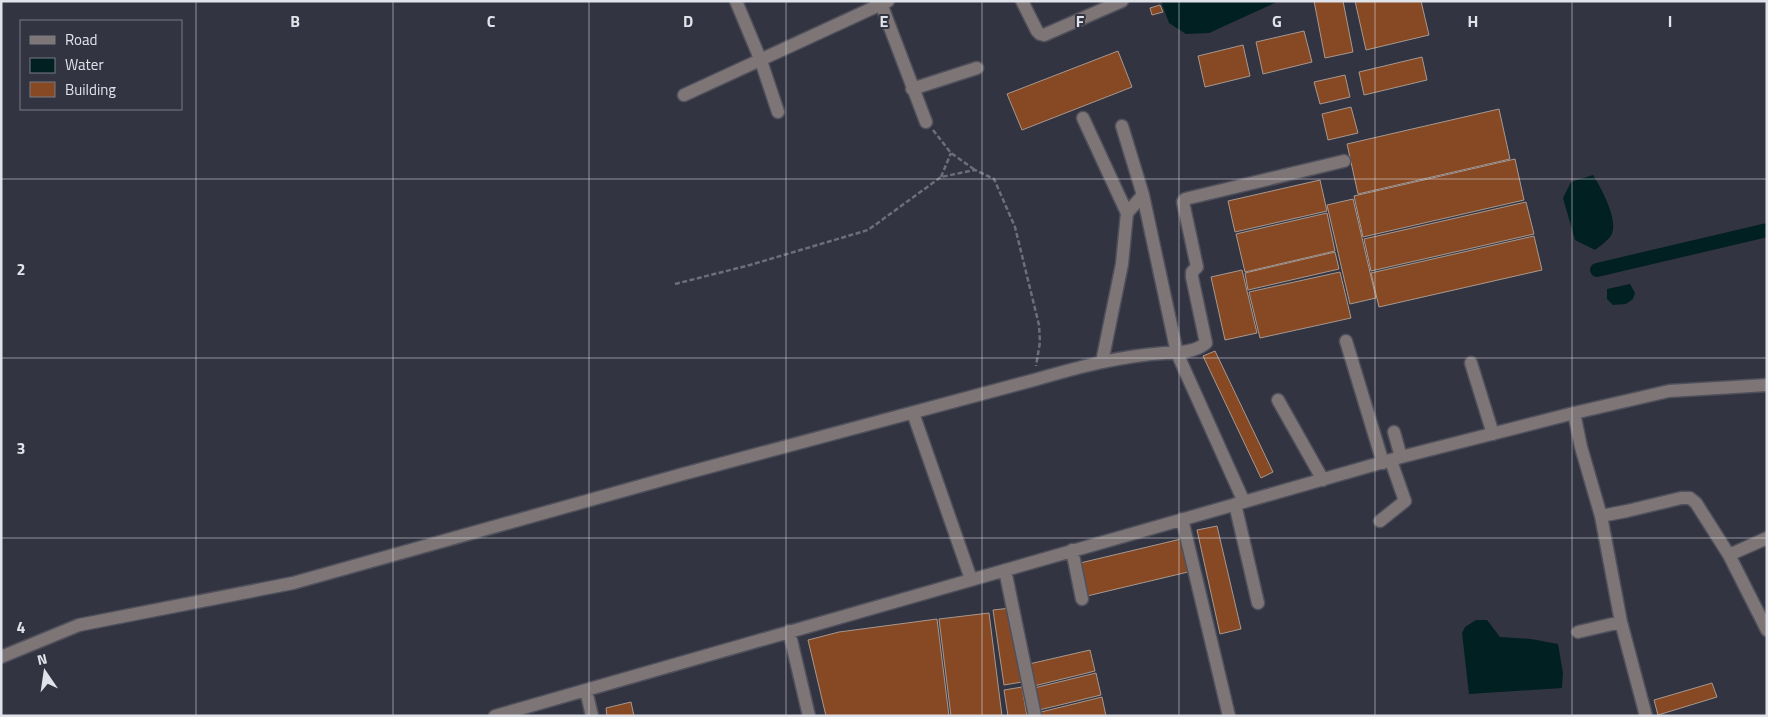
<svg xmlns="http://www.w3.org/2000/svg" width="1768" height="717" font-family="'Titillium Web',sans-serif">
<style>
.water{fill:#002022}
.lines{fill:none;stroke-linecap:round;stroke-linejoin:round}
.canal{stroke:#002022;stroke-width:14}
.building{fill:#874923;stroke:#a7988f}
.minor-casing{stroke:#4f505c;stroke-width:15}
.path{stroke:#6d6e7a;stroke-width:2.5;stroke-dasharray:5 2.5;stroke-linecap:butt}
.minor{stroke:#7d7576;stroke-width:12}
.grid{fill:none;stroke:#e1e3eb;stroke-width:1;stroke-opacity:0.55}
.grid-label{font-size:16px;text-anchor:middle;font-weight:bold;fill:#e1e3eb;stroke:#333441;stroke-width:4;stroke-linejoin:round;paint-order:stroke}
</style>
<rect width="100%" height="100%" fill="#333441"/>
<!-- water -->
<path class="water" d="M1161 1H1279L1209 33 1186 34 1169 23Z
M1593 175C1601 188 1621 223 1610 237 1606 242 1600 246 1595 250L1575 240 1563 198 1571 182Z
M1630 284 1635 293 1633 299 1626 304 1613 305 1607 299V289Z
M1476 620H1487L1500 637 1531 639 1558 644 1563 673 1562 688 1469 694 1462 633 1465 627Z"/>
<g class="lines">
<!-- canal -->
<path class="canal" d="M1597 270 1767 230"/>
</g>
<!-- building -->
<path class="building" d="M1314 1H1343L1353 52 1325 58Z
M1355 1H1421L1429 35 1366 50Z
M1160 5 1163 12 1152 15 1150 8Z
M1304 31 1312 62 1263 74 1256 42Z
M1243 45 1250 76 1205 87 1198 56Z
M1118 51 1132 87 1022 130 1007 94Z
M1422 57 1427 80 1364 95 1359 72Z
M1345 75 1350 97 1320 104 1314 82Z
M1351 107 1358 133 1328 140 1322 114Z
M1499 109 1510 159 1358 194 1347 144Z
M1515 159 1524 200 1363 237 1354 196Z
M1320 180 1327 211 1235 232 1228 201Z
M1353 199 1376 298 1350 304 1327 205Z
M1526 202 1534 234 1371 271 1364 239Z
M1327 213 1335 251 1245 272 1236 234Z
M1534 236 1542 270 1379 307 1371 273Z
M1335 252 1339 269 1248 290 1245 273Z
M1242 270 1257 333 1225 340 1211 277Z
M1340 272 1351 318 1260 338 1249 292Z
M1215 351 1273 472 1261 478 1203 356Z
M1217 526 1241 629 1220 634 1197 530Z
M1181 539 1188 572 1087 596 1080 563Z
M1011 608 1022 682 1004 685 993 610Z
M989 613 1002 716H951L939 619Z
M937 619 949 716H826L808 640 839 632Z
M1090 650 1095 671 1034 686 1029 664Z
M1096 673 1101 695 1039 710 1034 688Z
M1712 683 1717 697 1658 715 1654 700Z
M1022 687 1027 716H1008L1004 690Z
M1102 697 1106 716H1041V712Z
M631 702 634 716H607L606 708Z"/>
<g class="lines">
<defs>
<path id="minor" d="M736 1 761 61 778 112
M880 1 926 122
M1022 1 1037 31 1040 34 1044 35 1122 1
M912 89 977 68
M684 95 888 1
M1083 118 1127 213
M1122 126 1143 195 1177 353 1244 502
M1346 341 1383 463
M1102 362 1122 264 1127 213 1143 195
M1471 363 1493 434
M1278 400 1323 480
M913 413 971 579
M1574 413 1581 447 1601 516 1621 622 1646 716
M1394 432 1401 457
M1235 504 1258 603
M1601 516 1627 511 1681 498H1690L1696 503 1729 555 1767 630
M1182 519 1229 716
M1380 521 1405 501 1391 461
M1072 550 1082 599
M1729 555 1767 538
M1005 570 1035 716
M789 631 809 716
M1578 632 1621 622
M1 657 79 625 293 583 683 474 1034 380C1079 367 1119 356 1165 353 1178 353 1196 352 1206 343L1192 277V272L1197 267 1183 202 1185 199 1344 161
M586 690 592 716
M495 716 1401 457 1574 413 1669 391 1767 385"/>
</defs>
<!-- minor casing -->
<use href="#minor" class="minor-casing"/>
<!-- path -->
<path class="path" d="M933 130 951 153 975 170
M941 177 951 153
M675 284 750 265 868 230 941 177 975 170 994 179 1015 227 1039 325 1040 342 1036 366"/>
<!-- minor -->
<use href="#minor" class="minor"/>
</g>
<!-- grid -->
<path class="grid" d="M196 1V716M393 1V716M589 1V716M786 1V716M982 1V716M1179 1V716M1375 1V716M1572 1V716M1 179H1767M1 358H1767M1 538H1767"/>
<g class="grid-label">
<text x="295" y="27">B</text>
<text x="491" y="27">C</text>
<text x="688" y="27">D</text>
<text x="884" y="27">E</text>
<text x="1080" y="27">F</text>
<text x="1277" y="27">G</text>
<text x="1473" y="27">H</text>
<text x="1670" y="27">I</text>
<text x="21" y="275">2</text>
<text x="21" y="454">3</text>
<text x="21" y="633">4</text>
</g>
<!-- border -->
<rect width="1768" height="717" fill="none" stroke="#e1e3eb" stroke-width="5"/>
<!-- legend -->
<rect x="20" y="20" width="162" height="90" fill="#333441" stroke="#797a85"/>
<rect x="30" y="36" width="25" height="8" fill="#7d7576" stroke="#797a85"/>
<text x="65" y="45" font-size="15" fill="#e1e3eb">Road</text>
<rect x="30" y="58" width="25" height="15" fill="#002022" stroke="#797a85"/>
<text x="65" y="70" font-size="15" fill="#e1e3eb">Water</text>
<rect x="30" y="82" width="25" height="15" fill="#874923" stroke="#797a85"/>
<text x="65" y="95" font-size="15" fill="#e1e3eb">Building</text>
<!-- north arrow -->
<g transform="translate(45 672) rotate(347)" stroke="#333441" stroke-width="4" paint-order="stroke">
<path d="M0-4L9 19L0 12L-9 19Z" fill="#e1e3eb"/>
<text y="-8" font-size="14" font-weight="bold" text-anchor="middle" fill="#e1e3eb">N</text>
</g>
</svg>
